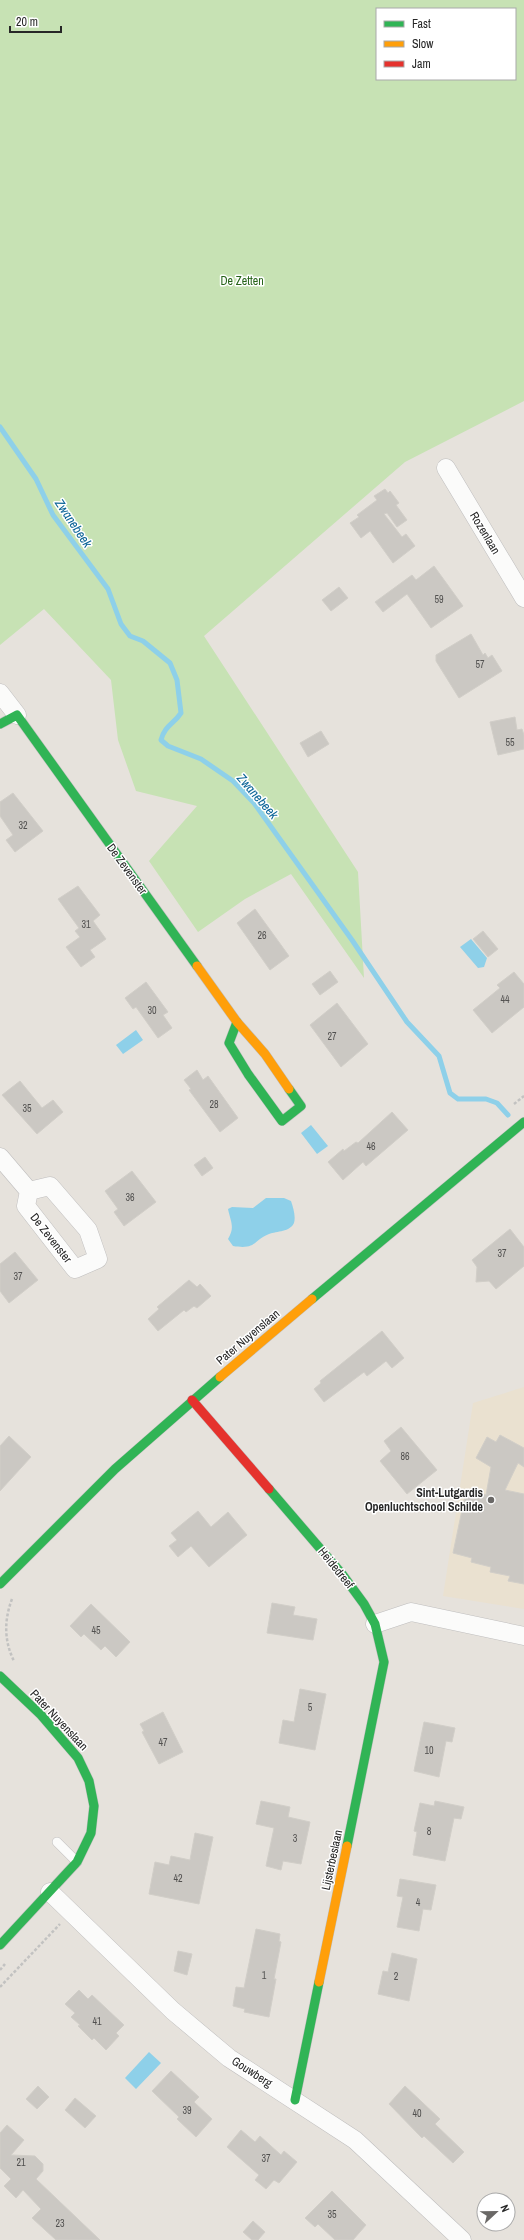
<svg xmlns="http://www.w3.org/2000/svg" width="524" height="2240" font-family="'Archivo Narrow',sans-serif">
<style>
.education{fill:#eae1d0}
.green{fill:#c7e2b4;fill-rule:evenodd}
.water{fill:#8ed0e9}
.lines{fill:none;stroke-linecap:round;stroke-linejoin:round}
.stream{stroke:#8ed0e9;stroke-width:5}
.building{fill:#cbc8c3;stroke:#d1cec8}
.lane-casing{stroke:#bfbebe;stroke-width:10}
.street-casing{stroke:#bfbebe;stroke-width:19}
.fast-casing{stroke:#bfbebe;stroke-width:10}
.slow-casing{stroke:#bfbebe;stroke-width:10}
.jam-casing{stroke:#bfbebe;stroke-width:10}
.path{stroke:#c2c2c1;stroke-width:2.5;stroke-dasharray:3 2;stroke-linecap:butt}
.lane{stroke:#fbfbfa;stroke-width:9}
.street{stroke:#fbfbfa;stroke-width:18}
.fast{stroke:#30b455;stroke-width:9}
.slow{stroke:#ff9f0a;stroke-width:9}
.jam{stroke:#e5322d;stroke-width:9}
.poi-dot{fill:#6a6866;stroke:#fff;stroke-width:1.5}
.labels{text-anchor:middle;stroke-width:3;stroke-linejoin:round;paint-order:stroke}
.number-label{font-size:10px;fill:#525150}
.park-label{font-size:12px;fill:#266318;stroke:#fff}
.street-label{font-size:12px;fill:#272727;stroke:#fff}
.poi-label{font-size:12px;font-weight:bold;fill:#272727;stroke:#fff;text-anchor:end}
.water-label{font-size:13px;font-style:italic;fill:#0b6497;stroke:#fff}
</style>
<rect width="100%" height="100%" fill="#e6e2dc"/>
<!-- education -->
<path class="education" d="M524 1387V1609L443 1596 473 1403Z"/>
<!-- green -->
<path class="green" d="M0 0H524V401L405 462 204 636 358 872 364 978 291 874 245 899 198 932 149 861 197 806 136 791 118 740 111 680 44 609 0 645ZM377 9H515V79H377Z"/>
<!-- water -->
<path class="water" d="M471 939 487 958 484 967 478 968 460 947Z
M136 1030 143 1040 123 1054 116 1045Z
M311 1125 328 1146 317 1154 301 1133Z
M266 1198H284L291 1201C293 1207 296 1216 294 1223 290 1232 277 1231 269 1234 253 1240 257 1250 233 1246L228 1239C235 1227 231 1223 228 1209L232 1207 253 1208Z
M149 2052 161 2063 136 2089 125 2078Z"/>
<g class="lines">
<!-- stream -->
<path class="stream" d="M0 427 36 479 53 515 108 589 121 624 130 636 143 641 170 663 177 680 181 713C173 725 165 725 161 740L168 746 201 759 233 781 254 803 352 940 407 1022 439 1056 450 1093 458 1099H486L497 1103 508 1115"/>
</g>
<!-- building -->
<path class="building" d="M385 489 388 493 390 491 399 503 396 505 407 520 397 527 387 513 384 514 402 537 406 534 415 546 393 563 370 531 361 538 350 523 359 517 357 515 377 500 374 496Z
M434 566 463 606 431 628 407 594 383 612 375 602 412 575 416 580Z
M339 587 348 598 331 611 322 600Z
M471 634 483 655 485 653 488 658 492 655 502 671 459 698 436 661V655Z
M515 717 517 730 522 729 524 735V749L498 755 490 722Z
M321 731 329 744 308 757 300 743Z
M13 793 43 831 15 852 6 840 13 835 0 816V802Z
M78 886 100 915 93 921 106 939 90 950 95 957 81 967 66 947 80 937 75 931 79 928 58 899Z
M255 909 289 956 270 970 237 923Z
M483 931 498 949 488 957 473 939Z
M330 971 338 982 320 995 312 984Z
M514 972 524 984V1007L492 1033 473 1010 500 988 497 985Z
M146 982 168 1012 163 1015 172 1028 158 1038 136 1007 133 1009 125 998Z
M337 1003 368 1044 341 1067 310 1025Z
M197 1070 203 1080 208 1076 238 1118 220 1132 189 1090 191 1089 184 1080Z
M20 1081 42 1108 53 1100 63 1112 37 1134 2 1095Z
M392 1112 408 1130 366 1166 363 1162 343 1180 328 1162 343 1149 344 1151 356 1142 358 1143Z
M205 1157 213 1168 202 1176 194 1165Z
M132 1171 156 1202 124 1226 114 1212 118 1209 105 1191Z
M510 1229 524 1247V1266L496 1289 489 1281 476 1282 477 1267 472 1260Z
M15 1252 38 1280 9 1303 0 1291V1264Z
M189 1280 197 1287 200 1284 211 1296 197 1308 194 1306 186 1312 184 1310 158 1331 148 1319 159 1309 157 1307Z
M382 1331 404 1358 392 1368 386 1361 367 1376 364 1372 324 1402 314 1389 321 1383 320 1381Z
M401 1427 437 1470 407 1494 380 1461 391 1451 384 1441Z
M500 1435 524 1448V1467L518 1463 505 1490 524 1494V1584L508 1581 510 1576 490 1572 491 1567 471 1562 472 1558 453 1553 466 1491 486 1495 491 1467 476 1458 487 1437 496 1442Z
M9 1436 31 1457 0 1491V1446Z
M198 1511 211 1527 228 1512 247 1535 209 1567 191 1546 178 1557 169 1546 177 1540 171 1533Z
M272 1603 295 1607 293 1615 317 1619 313 1640 267 1633Z
M91 1604 130 1642 116 1657 105 1646 101 1650 84 1634 81 1637 70 1626Z
M300 1689 326 1694 315 1750 279 1743 283 1720 294 1722Z
M163 1712 183 1752 159 1764 142 1732 144 1731 140 1724Z
M424 1722 455 1728 452 1742 446 1741 439 1777 414 1771Z
M261 1801 290 1807 288 1817 310 1822 301 1864 283 1861 281 1870 266 1866 274 1828 256 1824Z
M435 1801 464 1807 461 1819 454 1818 445 1861 413 1855 417 1832 414 1831 420 1803 434 1806Z
M195 1833 213 1837 199 1904 149 1894 155 1862 169 1865 171 1856 190 1860Z
M400 1879 436 1885 431 1910 423 1909 419 1931 397 1927 403 1897 397 1896Z
M256 1929 280 1934 279 1941 281 1942 274 1979H276L269 2017 244 2012 245 2009 233 2006 236 1987 244 1988Z
M178 1951 192 1954 187 1975 174 1971Z
M392 1953 417 1959 409 2001 378 1994 383 1971 388 1972Z
M79 1990 88 1999 92 1995 124 2025 116 2033 119 2036 106 2050 94 2038 92 2040 78 2026 80 2025 71 2017 75 2013 65 2004Z
M171 2071 199 2097 194 2102 212 2119 196 2137 177 2119 179 2117 152 2091Z
M38 2086 49 2097 37 2109 26 2099Z
M405 2086 440 2119 435 2124 464 2152 453 2163 424 2136 422 2138 389 2104Z
M75 2098 96 2116 85 2128 65 2110Z
M7 2125 24 2140 11 2155 35 2156 43 2164V2171L36 2179 100 2240H56L32 2218 41 2209 23 2190 16 2198 4 2186 11 2179 0 2168V2133Z
M241 2130 255 2142 260 2136 281 2155 284 2151 297 2162 279 2183 274 2180 266 2189 255 2180 259 2175 227 2147Z
M332 2191 366 2225 353 2240H335L318 2224 315 2227 305 2218Z
M253 2221 265 2232 258 2240H252L243 2232Z"/>
<g class="lines">
<defs>
<path id="lane" d="M57 1842 77 1862"/>
<path id="street" d="M446 468 524 598
M0 693 17 715
M0 1157 29 1191
M50 1186 88 1230 98 1259 75 1269 26 1206 29 1191Z
M375 1624 411 1612 524 1636
M50 1892 173 2011 229 2058 355 2140 462 2240"/>
<path id="fast" d="M0 724 17 715 197 966
M237 1022 229 1043 248 1074 282 1121 301 1106 289 1089
M312 1299 524 1122
M269 1489 342 1574 364 1604 375 1624 384 1662 347 1846
M0 1584 115 1469 220 1377
M0 1676 41 1715 78 1758 89 1781 94 1806 91 1833 77 1862 0 1945
M295 2100 319 1982"/>
<path id="slow" d="M197 966 237 1022 265 1054 289 1089
M220 1377 312 1299
M319 1982 347 1846"/>
<path id="jam" d="M192 1400 269 1489"/>
</defs>
<!-- lane casing -->
<use href="#lane" class="lane-casing"/>
<!-- street casing -->
<use href="#street" class="street-casing"/>
<!-- fast casing -->
<use href="#fast" class="fast-casing"/>
<!-- slow casing -->
<use href="#slow" class="slow-casing"/>
<!-- jam casing -->
<use href="#jam" class="jam-casing"/>
<!-- path -->
<path class="path" d="M514 1104 524 1096
M12 1599C4 1620 4 1641 14 1661
M0 1970 5 1964
M0 1987 60 1924"/>
<!-- lane -->
<use href="#lane" class="lane"/>
<!-- street -->
<use href="#street" class="street"/>
<!-- fast -->
<use href="#fast" class="fast"/>
<!-- slow -->
<use href="#slow" class="slow"/>
<!-- jam -->
<use href="#jam" class="jam"/>
</g>
<!-- markers -->
<circle class="poi-dot" cx="491" cy="1500" r="4"/>
<g class="labels">
<!-- number labels -->
<g class="number-label">
<text x="439" y="603">59</text>
<text x="480" y="668">57</text>
<text x="510" y="746">55</text>
<text x="23" y="829">32</text>
<text x="86" y="928">31</text>
<text x="262" y="939">26</text>
<text x="505" y="1003">44</text>
<text x="152" y="1014">30</text>
<text x="332" y="1040">27</text>
<text x="214" y="1108">28</text>
<text x="27" y="1112">35</text>
<text x="371" y="1150">46</text>
<text x="130" y="1201">36</text>
<text x="502" y="1257">37</text>
<text x="18" y="1280">37</text>
<text x="405" y="1460">86</text>
<text x="96" y="1634">45</text>
<text x="310" y="1711">5</text>
<text x="163" y="1746">47</text>
<text x="429" y="1754">10</text>
<text x="429" y="1835">8</text>
<text x="295" y="1842">3</text>
<text x="178" y="1882">42</text>
<text x="418" y="1906">4</text>
<text x="264" y="1979">1</text>
<text x="396" y="1980">2</text>
<text x="97" y="2025">41</text>
<text x="187" y="2114">39</text>
<text x="417" y="2117">40</text>
<text x="266" y="2162">37</text>
<text x="21" y="2166">21</text>
<text x="332" y="2218">35</text>
<text x="60" y="2227">23</text>
</g>
<!-- park labels -->
<g class="park-label">
<text x="242" y="285">De Zetten</text>
</g>
<!-- street labels -->
<g class="street-label">
<text transform="translate(485 533) rotate(59)" y="4">Rozenlaan</text>
<text transform="translate(127 869) rotate(54)" y="4">De Zevenster</text>
<text transform="translate(51 1238) rotate(52)" y="4">De Zevenster</text>
<text transform="translate(248 1337) rotate(-40)" y="4">Pater Nuyenslaan</text>
<text transform="translate(336 1568) rotate(51)" y="4">Heidedreef</text>
<text transform="translate(59 1720) rotate(47)" y="4">Pater Nuyenslaan</text>
<text transform="translate(332 1860) rotate(-78)" y="4">Lijsterbeslaan</text>
<text transform="translate(252 2072) rotate(33)" y="4">Gouwberg</text>
</g>
<!-- poi labels -->
<g class="poi-label">
<text x="483" y="1497">Sint-Lutgardis<tspan x="483" dy="14">Openluchtschool Schilde</tspan></text>
</g>
<!-- water labels -->
<g class="water-label">
<text transform="translate(74 523) rotate(56)" y="5">Zwanebeek</text>
<text transform="translate(258 796) rotate(49)" y="5">Zwanebeek</text>
</g>
</g>
<!-- legend -->
<rect x="376" y="8" width="140" height="72" fill="#ffffff" stroke="#a9a9a9"/>
<rect x="384" y="21" width="20" height="6" fill="#30b455" stroke="#a9a9a9"/>
<text x="412" y="28" font-size="12" fill="#272727">Fast</text>
<rect x="384" y="41" width="20" height="6" fill="#ff9f0a" stroke="#a9a9a9"/>
<text x="412" y="48" font-size="12" fill="#272727">Slow</text>
<rect x="384" y="61" width="20" height="6" fill="#e5322d" stroke="#a9a9a9"/>
<text x="412" y="68" font-size="12" fill="#272727">Jam</text>
<!-- north arrow -->
<g transform="translate(496 2212) rotate(68)"><circle r="19" fill="#ffffff" stroke="#a9a9a9"/>
<path d="M0-3L7 15L0 10L-7 15Z" fill="#6a6866"/>
<text y="-6" font-size="11" font-weight="bold" text-anchor="middle" fill="#272727">N</text>
</g>
<!-- scale -->
<path d="M10 26v6h51v-6" fill="none" stroke="#272727" stroke-width="2"/>
<text x="16" y="26" font-size="12" fill="#272727" stroke="#ffffff" stroke-width="3" paint-order="stroke">20 m</text>
</svg>
